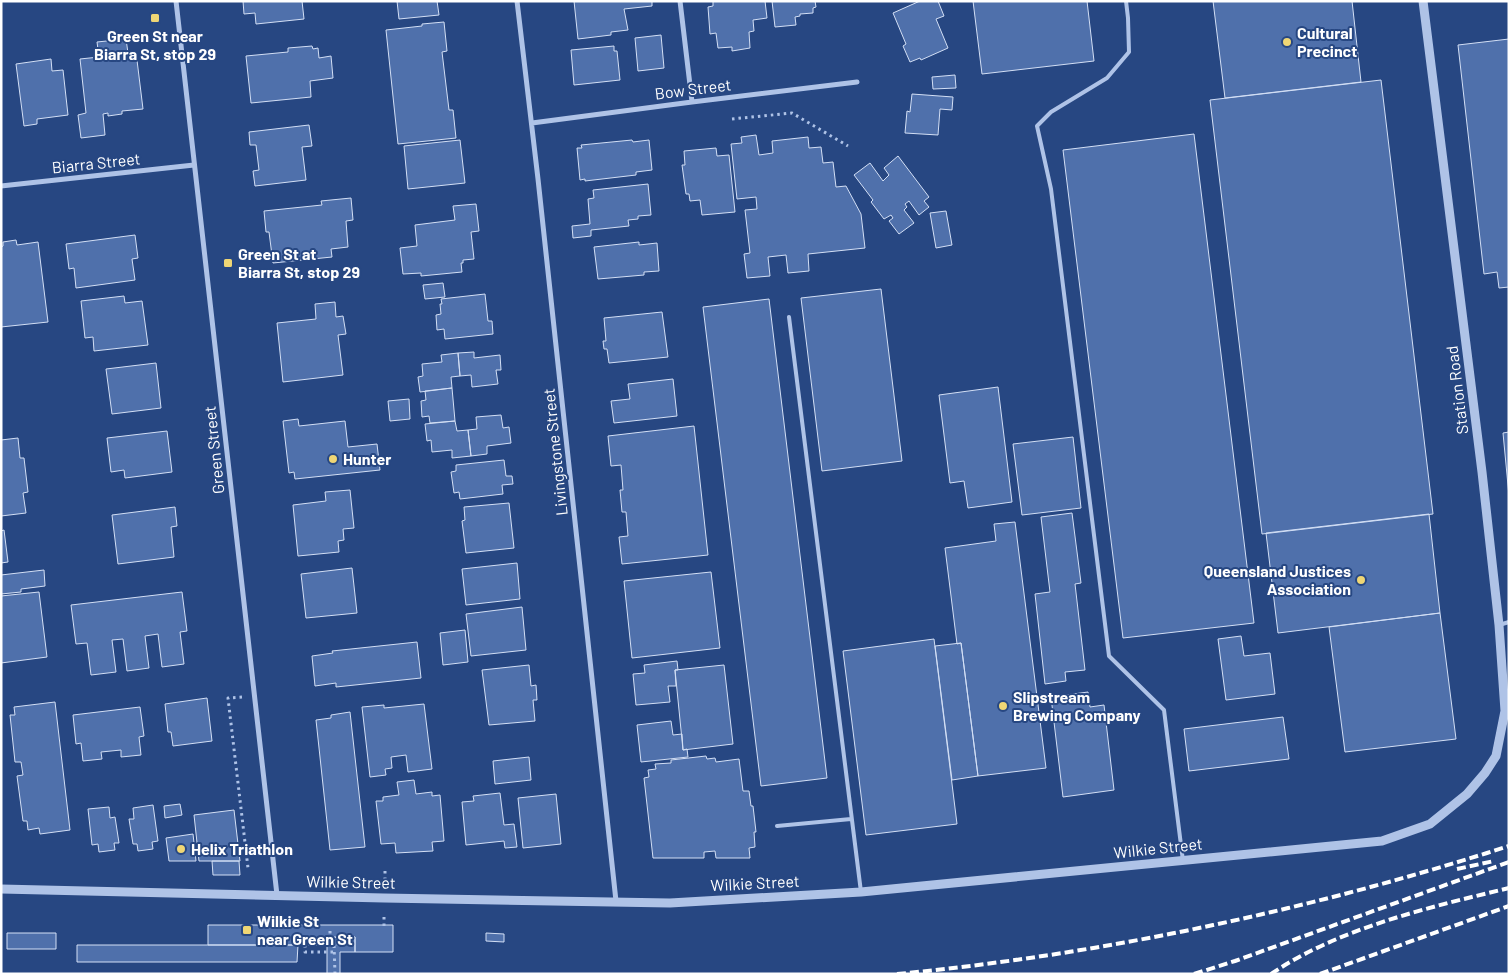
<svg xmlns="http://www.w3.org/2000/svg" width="1510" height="975" font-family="Barlow,sans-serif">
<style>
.building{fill:#4f70ab;stroke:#d3dff5}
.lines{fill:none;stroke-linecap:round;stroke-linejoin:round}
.path{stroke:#afc3e7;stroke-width:3;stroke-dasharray:2.5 4;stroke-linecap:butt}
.service{stroke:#afc3e7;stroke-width:4}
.minor{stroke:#afc3e7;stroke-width:5}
.tertiary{stroke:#afc3e7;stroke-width:9}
.rail{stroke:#fff;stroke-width:4;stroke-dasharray:9 4;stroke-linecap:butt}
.poi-dot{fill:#efd675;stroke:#274782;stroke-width:2}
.labels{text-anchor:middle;stroke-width:4;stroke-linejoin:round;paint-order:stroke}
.poi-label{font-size:16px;font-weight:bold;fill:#fff;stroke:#274782;text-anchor:start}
.street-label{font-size:16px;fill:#fff;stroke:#274782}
</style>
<rect width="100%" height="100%" fill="#274782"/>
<!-- building -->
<path class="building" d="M243 1H302L304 19 256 24 255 13 244 14Z
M397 1H437L439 15 399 19Z
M574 1H652V6L624 9 628 30 611 32V35L578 39Z
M713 1H765L767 18 753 20 754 31 749 32 750 48 732 51V47L718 48 716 33 710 34 708 7 713 6Z
M772 1H815L816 7 813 8V13L800 14V16L795 17 796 25 775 27Z
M920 1H938L944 16 936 19 948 48 921 60 920 58 910 62 903 46 906 44 893 13Z
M973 1H1087L1094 61 982 74Z
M1213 1H1352L1361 82 1225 98Z
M444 22 447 51 442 52 449 110H453L456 138 398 144 386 30 422 26V24Z
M661 35 664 68 638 71 635 38Z
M126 39 128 53 136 52 143 109 122 111V114L108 116V113L103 114 105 135 81 138 78 115 86 113 80 59 99 57 97 42Z
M1509 39V287L1499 288 1497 272 1484 274 1458 45Z
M312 46 313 49 318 48 319 58 331 56 333 78 310 81 311 97 251 103 246 56 288 52V48Z
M614 46V51H617L620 80 574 85 571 50Z
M51 59 52 71 63 70 68 115 37 119V124L24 126 16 64Z
M955 75 956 88 933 89 932 77Z
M1381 80 1433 514 1262 534 1210 100Z
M912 94 953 97 952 110 940 109 938 135 905 133 907 111 910 112Z
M309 125 312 146 302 147 306 180 255 186 253 171 259 170 256 145H250L249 132Z
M1194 134 1254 623 1123 638 1063 150Z
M756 135 759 155 773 153 772 141 808 137 809 148 821 147 823 163 833 162 836 187 846 186 861 214 865 248 808 254 809 271 788 273 786 255 768 257 770 276 747 278 744 254 750 253 745 210 757 209 756 197 737 199 731 144 742 143 741 137Z
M460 140 465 183 408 189 404 146Z
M632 140 633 142 649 140 652 170 636 172V175L585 181V179L580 180 577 148H582L581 145Z
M716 148 717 156 729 155 735 212 702 215 700 200 690 201 689 194H686L682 165H685L684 151Z
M898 156 929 197 924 201 929 207 919 215 909 201 905 204 907 207 904 210 914 223 899 234 889 221 893 218 891 215 884 219 871 202 873 200 854 175 870 163 883 181 889 175 884 168Z
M648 184 651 215 638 216V219L628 220 629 226 591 230V236L573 238 572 226 590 224 588 199 594 198 593 190Z
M351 198 353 220 346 221 348 247 331 249 332 257 273 263 269 232H266L264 211 322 205 321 201Z
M476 204 479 231 471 232 474 259 463 260V263H461L462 272 421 276V273L403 274 400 248 417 246 415 225 455 220 453 206Z
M946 211 952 245 936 248 930 213Z
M135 235 138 258 132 259 135 280 76 288 74 268 69 269 66 244Z
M16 240 17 245 38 242 48 322 1 327V247L3 246V242Z
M639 242V245L657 243 659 271 644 272V275L598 279 594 247Z
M443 283 445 297 425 299 423 285Z
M881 289 902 461 822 471 801 298Z
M485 294 488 321H492L493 334 445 339 444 329 437 330 436 315 441 314 440 304H442L441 299Z
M124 296 125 303 142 301 148 345 94 351 93 337 85 338 81 301Z
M769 299 827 778 761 786 703 307Z
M335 302 336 317 343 316 346 334 338 335 343 375 283 382 277 323 316 319 315 304Z
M662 312 668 357 609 363 607 349H604L603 341H606L604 318Z
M474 352V358L500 355 501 370H496L498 384 472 387 471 375 460 376 458 353Z
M458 353 460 376 451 377 452 388 420 392 418 377 423 376 422 364 442 362 441 355Z
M156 363 161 408 112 414 106 369Z
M673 379 677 416 614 423 611 401 630 399 628 384Z
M998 387 1012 502 968 508 964 481 950 483 939 395Z
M452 388 455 421 430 423 429 416 422 417 421 401 426 400 425 391Z
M409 399 410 419 390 421 388 401Z
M501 415 503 428 509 427 511 443 487 446V454L471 456 468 430 477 429 476 417Z
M298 419 299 426 345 421 348 447 377 444 380 470 295 479 294 472 289 473 283 421Z
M455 421 457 431 468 430 471 456 452 458V450L432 452 431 440 427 441 425 424Z
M694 426 708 555 622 564 619 537 628 536 626 512H622L620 490H623L621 465 611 466 608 436Z
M167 431 172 472 125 478 124 470 111 472 107 438Z
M1509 432V496L1503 433Z
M1073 437 1081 508 1022 515 1013 444Z
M18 438 20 458H24L28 492 23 493 26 513 1 516V440Z
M504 460 506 476H512L513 484 502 485 503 494 460 499 459 492 454 493 451 472 456 471V465Z
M350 490 354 528 343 529 344 540 338 541 339 552 298 556 293 505 326 501 325 492Z
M509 503 514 548 466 553 462 521 465 520 464 507Z
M175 507 177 526 171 527 174 557 118 564 112 515Z
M1072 513 1081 583 1075 584 1085 670 1065 672 1066 681 1045 684 1035 594 1050 592 1041 517Z
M1429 514 1440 613 1278 633 1266 533Z
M1015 522 1046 768 978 776 961 643 957 644 945 548 996 541 994 524Z
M4 530 8 562 1 563V531Z
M517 563 520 599 466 605 462 569Z
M352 568 357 613 306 618 301 574Z
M44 570 45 586 21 589V592L1 594V575Z
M711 572 720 648 632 658 624 581Z
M39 592 47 657 1 663V596Z
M182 592 187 631 180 632 184 664 162 667 158 634 145 636 149 668 127 671 123 639 112 640 116 672 91 675 87 643 76 644 71 605Z
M522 607 526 650 471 656 466 614Z
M1440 613 1456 739 1345 752 1329 627Z
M465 630 468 662 443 665 440 633Z
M1241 636 1244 656 1270 653 1275 694 1226 700 1218 639Z
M934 639 957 824 866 835 843 651Z
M417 642 421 678 336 687V683L315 686 312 656 333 653 332 651Z
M961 643 978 776 952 780 935 646Z
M677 661 678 670H675L676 686H668L670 702 636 705 633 674 645 673 644 665Z
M529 665 531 686 536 685 537 700H533L535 721 489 725 482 670Z
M724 665 733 744 683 750 675 670Z
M1088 692 1090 707 1104 705 1114 790 1063 797 1051 697Z
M207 698 212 741 173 746 171 732H168L165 704Z
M55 702 70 830 40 834 39 828 28 830 27 821H23L17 776 23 775 21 762H15L10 715H15L14 707Z
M424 704 432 769 408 772 406 755 391 757 392 768 385 769 386 775 370 777 362 707 384 705V708Z
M140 707 144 736 139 737 141 755 121 757V750L101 752 102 759 83 761 81 743 76 744 73 715Z
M350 712 365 847 330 850 316 720 331 718V715Z
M1283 717 1289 759 1189 771 1184 729Z
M671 721 673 735 682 734 683 750 687 749 688 757 641 762 637 725Z
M706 756 707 759 715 758 716 762 739 759 743 791H749L751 806H753L756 832H754L755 847 749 848 750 858H716L715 851 704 852V858H653L644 778 649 777 648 770 656 769 655 764 671 763V760Z
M529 757 531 780 495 784 493 761Z
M414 780 416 794 432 792V796L440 795 444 841 432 842 433 851 396 853 395 843 381 844 376 801H383V797L399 795 397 782Z
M500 793 504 825 514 824 517 847 505 848 504 841 466 845 462 802 474 801 473 796Z
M556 794 561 844 523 848 518 798Z
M180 804 182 815 165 818 164 806Z
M153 805 158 841 152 842 153 849 138 851 137 844H133L129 819H134L133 808Z
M109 807 110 818 115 817 119 843H114L115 850 99 852 98 844 92 845 88 809Z
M234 810 240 861H199L194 815Z
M193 834 196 861H169L166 838Z
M212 861H239L240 875H213Z
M208 925H393V952H355V937L297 938 298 945H208Z
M7 933H56V949H7Z
M486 933 504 934V942L486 941Z
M327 937H355V952H340V974H327Z
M77 945H298L297 962H77Z"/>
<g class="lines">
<!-- path -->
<path class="path" d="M732 119 792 113 848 146
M242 697 228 698 248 868
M385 871V883
M384 926V914
M330 931V944H305V952H335
M335 974 334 944H350"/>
<!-- service -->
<path class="service" d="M1126 1 1128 18 1129 52 1107 78 1051 112 1037 126 1051 189 1109 656 1164 710 1183 861
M789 317 861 892
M1499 625 1509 622
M777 826 851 819"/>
<!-- minor -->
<path class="minor" d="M176 1 277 895
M517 1 538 179 616 901
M680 1 692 102
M532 123 692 102 857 82
M1 186 194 165"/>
<!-- tertiary -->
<path class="tertiary" d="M1 889 384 898 670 903 861 892 1382 841 1430 824 1467 794 1485 773 1496 756 1505 711 1499 625 1482 472 1423 1"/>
<!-- rail -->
<path class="rail" d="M1457 869 1494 861
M897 974C1105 954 1310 910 1509 846
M1194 974 1235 961 1509 862
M1271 974C1339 928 1430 907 1509 888
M1320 974 1509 906"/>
</g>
<!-- markers -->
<g class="poi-dot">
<rect x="150" y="13" width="10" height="10" rx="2.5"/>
<circle cx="1287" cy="42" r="5"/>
<rect x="223" y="258" width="10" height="10" rx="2.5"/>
<circle cx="333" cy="459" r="5"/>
<circle cx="1361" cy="580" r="5"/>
<circle cx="1003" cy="706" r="5"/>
<circle cx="181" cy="849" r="5"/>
<rect x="242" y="925" width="10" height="10" rx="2.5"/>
</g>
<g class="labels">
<!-- poi labels -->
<g class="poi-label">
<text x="1297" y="39">Cultural<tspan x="1297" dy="18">Precinct</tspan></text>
<text x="155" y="42" text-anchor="middle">Green St near<tspan x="155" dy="18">Biarra St, stop 29</tspan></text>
<text x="238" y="260">Green St at<tspan x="238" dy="18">Biarra St, stop 29</tspan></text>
<text x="343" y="465">Hunter</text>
<text x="1351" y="577" text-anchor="end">Queensland Justices<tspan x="1351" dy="18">Association</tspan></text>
<text x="1013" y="703">Slipstream<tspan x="1013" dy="18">Brewing Company</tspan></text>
<text x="191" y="855">Helix Triathlon</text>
<text x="257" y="927">Wilkie St<tspan x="257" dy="18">near Green St</tspan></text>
</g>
<!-- street labels -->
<g class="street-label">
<text transform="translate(693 89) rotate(-7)" y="6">Bow Street</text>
<text transform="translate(96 163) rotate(-6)" y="6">Biarra Street</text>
<text transform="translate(1457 390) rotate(-97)" y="6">Station Road</text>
<text transform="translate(214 450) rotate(-96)" y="6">Green Street</text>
<text transform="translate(555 452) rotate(-96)" y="6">Livingstone Street</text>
<text transform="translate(1158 848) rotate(-6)" y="6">Wilkie Street</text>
<text transform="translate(351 882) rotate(1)" y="6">Wilkie Street</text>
<text transform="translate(755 883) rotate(-3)" y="6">Wilkie Street</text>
</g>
</g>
<!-- border -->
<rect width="1510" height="975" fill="none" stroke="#ffffff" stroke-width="5"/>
</svg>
